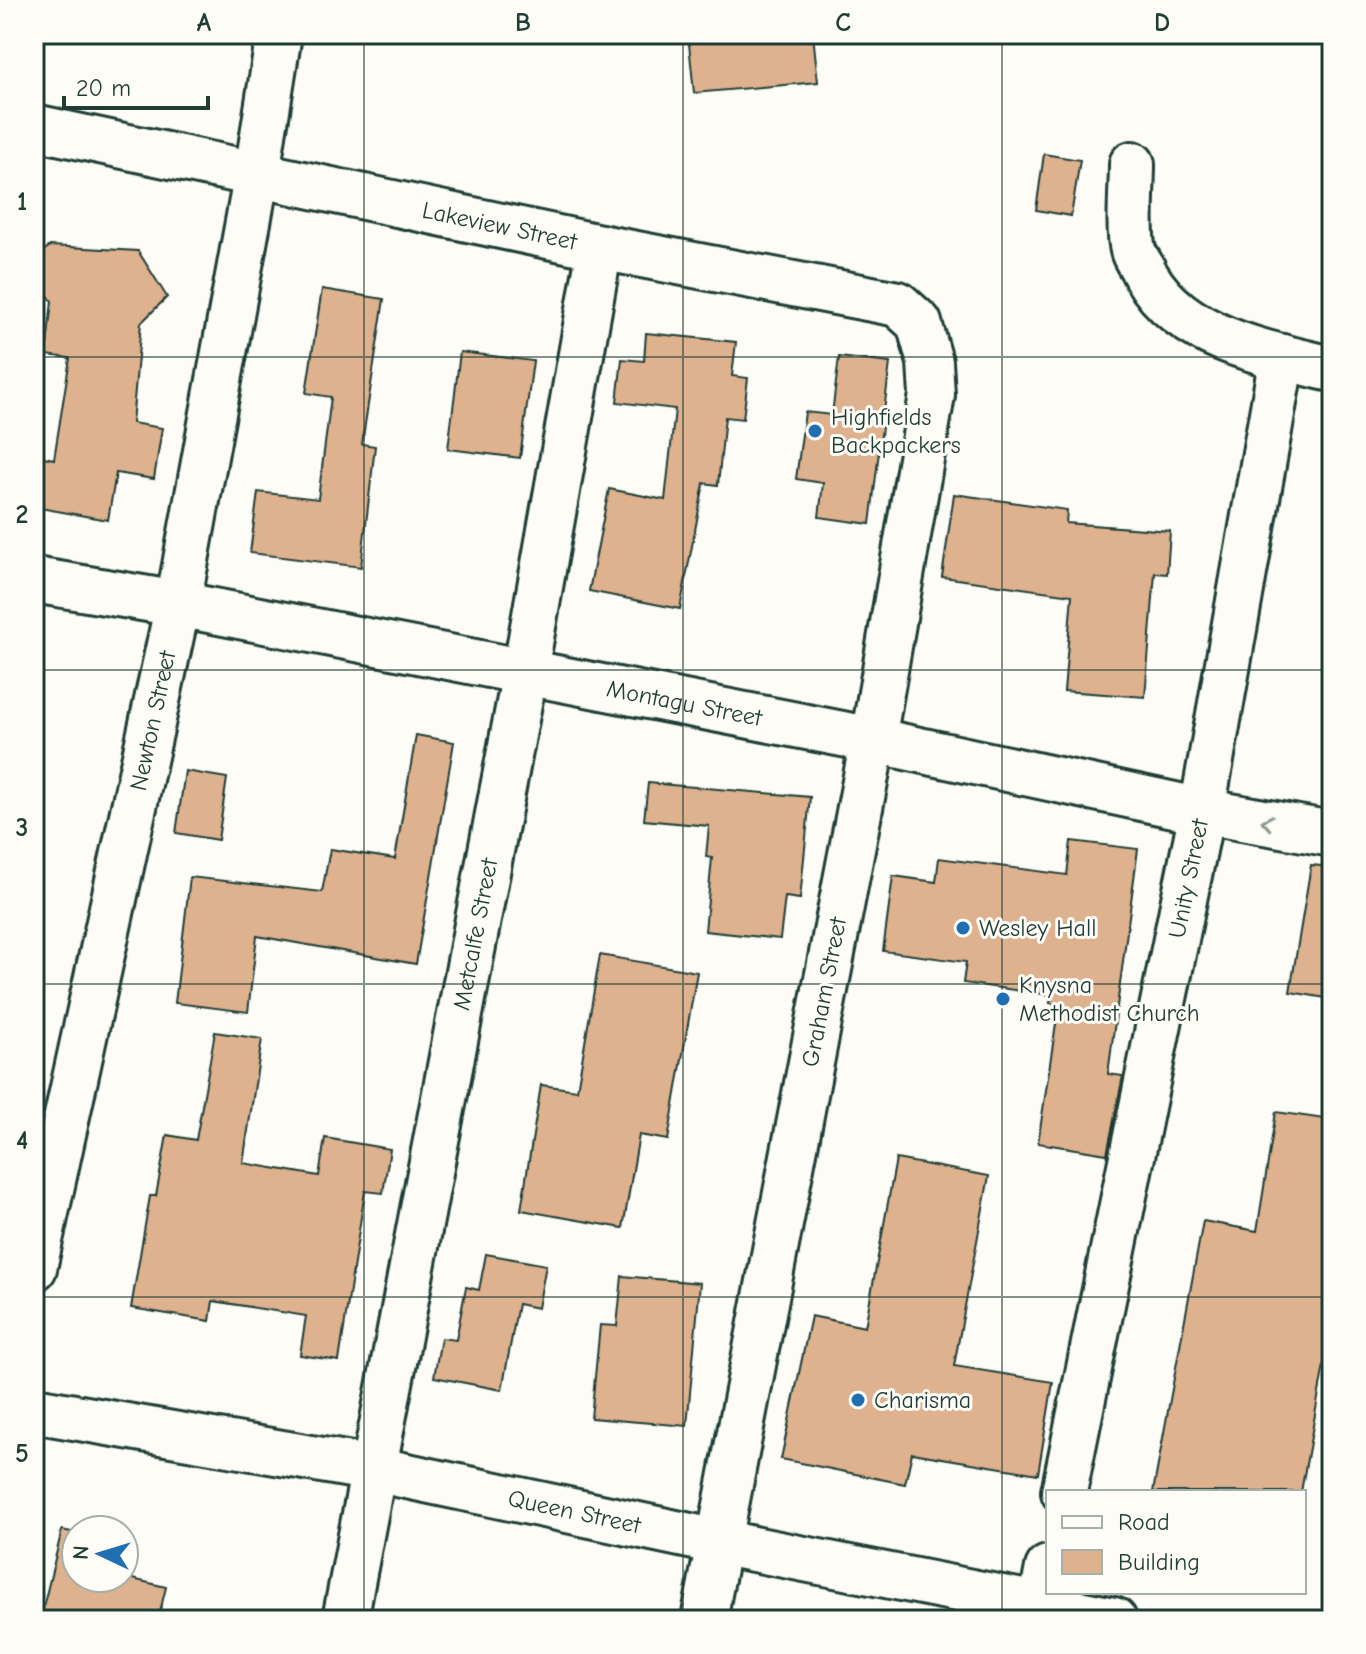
<svg xmlns="http://www.w3.org/2000/svg" width="1366" height="1654" font-family="'Comic Neue',sans-serif">
<style>
.building{fill:#deb18f;stroke:#1f3d34;stroke-width:2}
.lines{fill:none;stroke-linecap:round;stroke-linejoin:round}
.minor-casing{stroke:#1f3d34;stroke-width:50}
.minor{stroke:#fdfcf7;stroke-width:44}
.oneway{stroke:#8e9c96}
.grid{fill:none;stroke:#1f3d34;stroke-width:2;stroke-opacity:0.55}
.poi-dot{fill:#1f6fb2;stroke:#fdfcf7;stroke-width:3}
.labels{text-anchor:middle;stroke-width:6;stroke-linejoin:round;paint-order:stroke}
.street-label{font-size:24px;fill:#1f3d34;stroke:#fdfcf7}
.poi-label{font-size:24px;fill:#1f3d34;stroke:#fdfcf7;text-anchor:start}
.neatline{fill:none;stroke:#1f3d34;stroke-width:3}
.grid-label{font-size:26px;text-anchor:middle;font-weight:bold;fill:#1f3d34}
</style>
<rect width="100%" height="100%" fill="#fdfcf7"/>
<filter id="ink" filterUnits="userSpaceOnUse"><feTurbulence type="fractalNoise" baseFrequency=".0125" numOctaves="2"/><feDisplacementMap in="SourceGraphic" scale="16" xChannelSelector="R" yChannelSelector="G"/><feConvolveMatrix kernelMatrix="1 2 1 2 8 2 1 2 1" color-interpolation-filters="sRGB"/></filter>
<g filter="url(#ink)">
<!-- building -->
<path class="building" d="M688 34H813L818 82 694 93Z
M1044 154 1080 160 1071 216 1036 210Z
M50 246 138 251 167 297 141 323 132 423 162 428 154 479 116 473 108 520 34 507V455L54 459 70 358 46 355 52 301 34 277V258Z
M322 289 384 299 362 444 375 446 361 567 250 553 258 492 318 499 331 397 306 393Z
M646 333 736 342 732 376 748 378 743 419 725 417 718 485 704 483 680 609 589 591 609 489 665 500 675 409 617 402 622 359 644 361Z
M460 352 533 361 520 458 448 449Z
M839 357 890 363 870 524 819 517 823 483 796 479 805 412 832 415Z
M954 494 1067 510 1066 523 1170 531 1167 574 1155 573 1145 697 1064 691 1072 595 942 577Z
M416 735 454 742 416 964 257 936 248 1012 175 1003 190 877 322 892 330 849 395 859Z
M185 771 227 778 218 840 176 833Z
M648 783 810 797 800 899 785 897 780 939 705 931 712 858 706 857 709 826 644 820Z
M1071 841 1138 849 1108 1074 1123 1076 1107 1154 1038 1143 1059 1004 1050 1003 1051 995 963 983 966 962 883 951 893 876 936 882 939 858 1067 875Z
M1311 865 1332 867V999L1290 992Z
M600 955 697 972 668 1140 639 1135 623 1228 521 1210 541 1085 577 1090Z
M215 1032 262 1039 243 1163 319 1176 325 1138 390 1149 383 1193 365 1191 339 1361 300 1355 306 1316 213 1301 210 1321 131 1308 150 1196H156L167 1135 196 1140Z
M1276 1112 1332 1120V1321L1301 1492H1153L1203 1221 1257 1231Z
M896 1159 989 1176 954 1366 1053 1382 1038 1474 912 1453 905 1484 781 1459 811 1316 865 1327Z
M486 1254 546 1265 538 1308 518 1304 502 1390 434 1377 441 1338 456 1340 466 1287 479 1290Z
M622 1276 700 1283 687 1426 591 1418 600 1325 617 1326Z
M62 1530 76 1533V1578L124 1577 166 1587 158 1620H40Z"/>
<g class="lines">
<defs>
<g id="minor">
<path id="s1" d="M34 127 600 247 898 304 919 323 930 362 932 395 873 740 704 1620"/>
<path d="M1132 164C1132 186 1128 231 1133 250 1134 255 1138 261 1141 266 1174 338 1262 352 1332 369"/>
<path id="s2" d="M34 580 178 604 873 740 1202 811 1332 834"/>
<path id="s3" d="M34 1268 178 604 257 173 279 34"/>
<path id="s4" d="M34 1410 374 1469 718 1542 1114 1620"/>
<path id="s5" d="M1064 1492 1202 811 1282 357"/>
<path id="s6" d="M345 1620 525 672 600 247"/>
<path d="M1038 1620 1048 1568"/>
</g>
</defs>
<!-- minor casing -->
<use href="#minor" class="minor-casing"/>
<!-- minor -->
<use href="#minor" class="minor"/>
</g>
<!-- one-way arrows -->
<defs><path id="oneway-chevron" d="M-2-3.5L2.5 0L-2 3.5" fill="none" stroke-width="1.6" stroke-linecap="round" stroke-linejoin="round" transform="scale(2)"/></defs>
<use class="oneway" href="#oneway-chevron" transform="translate(1267 822) rotate(-170)"/>
</g>
<!-- grid -->
<path class="grid" d="M364 34V1620M683 34V1620M1002 34V1620M34 357H1332M34 670H1332M34 984H1332M34 1297H1332"/>
<!-- markers -->
<g class="poi-dot">
<circle cx="815" cy="431" r="8"/>
<circle cx="963" cy="928" r="8"/>
<circle cx="1003" cy="999" r="8"/>
<circle cx="858" cy="1400" r="8"/>
</g>
<g class="labels">
<!-- street labels -->
<g class="street-label">
<text dy="8" stroke="none"><textPath href="#s1" startOffset="476">Lakeview Street</textPath></text>
<text dy="8" stroke="none"><textPath href="#s2" startOffset="662">Montagu Street</textPath></text>
<text dy="8" stroke="none"><textPath href="#s3" startOffset="560">Newton Street</textPath></text>
<text dy="8" stroke="none"><textPath href="#s5" startOffset="626">Unity Street</textPath></text>
<text dy="8" stroke="none"><textPath href="#s6" startOffset="698">Metcalfe Street</textPath></text>
<text transform="translate(824 992) rotate(-79)" y="8">Graham Street</text>
<text dy="8" stroke="none"><textPath href="#s4" startOffset="550">Queen Street</textPath></text>
</g>
<!-- poi labels -->
<g class="poi-label">
<text x="831" y="425">Highfields<tspan x="831" dy="28">Backpackers</tspan></text>
<text x="979" y="936">Wesley Hall</text>
<text x="1019" y="993">Knysna<tspan x="1019" dy="28">Methodist Church</tspan></text>
<text x="874" y="1408">Charisma</text>
</g>
</g>
<!-- margin -->
<rect width="1366" height="1654" fill="none" stroke="#fdfcf7" stroke-width="88"/>
<!-- legend -->
<rect x="1046" y="1490" width="260" height="104" fill="#fdfcf7" stroke="#a4b0a9" stroke-width="2"/>
<rect x="1062" y="1516" width="40" height="12" fill="#fdfcf7" stroke="#a4b0a9" stroke-width="2"/>
<text x="1118" y="1530" font-size="24" fill="#1f3d34">Road</text>
<rect x="1062" y="1550" width="40" height="24" fill="#deb18f" stroke="#a4b0a9" stroke-width="2"/>
<text x="1118" y="1570" font-size="24" fill="#1f3d34">Building</text>
<!-- north arrow -->
<g transform="translate(100 1554) rotate(274)"><circle r="38" fill="#fdfcf7" stroke="#a4b0a9" stroke-width="2"/>
<path d="M0-6L14 30L0 20L-14 30Z" fill="#1f6fb2"/>
<text y="-12" font-size="22" font-weight="bold" text-anchor="middle" fill="#1f3d34">N</text>
</g>
<!-- scale -->
<path d="M64 96v12h144v-12" fill="none" stroke="#1f3d34" stroke-width="4"/>
<text x="76" y="96" font-size="24" fill="#1f3d34" stroke="#fdfcf7" stroke-width="6" paint-order="stroke">20 m</text>
<rect x="44" y="44" width="1278" height="1566" class="neatline"/>
<g class="grid-label">
<text x="204" y="31">A</text>
<text x="523" y="31">B</text>
<text x="843" y="31">C</text>
<text x="1162" y="31">D</text>
<text x="22" y="210">1</text>
<text x="22" y="523">2</text>
<text x="22" y="836">3</text>
<text x="22" y="1149">4</text>
<text x="22" y="1462">5</text>
</g>
</svg>
